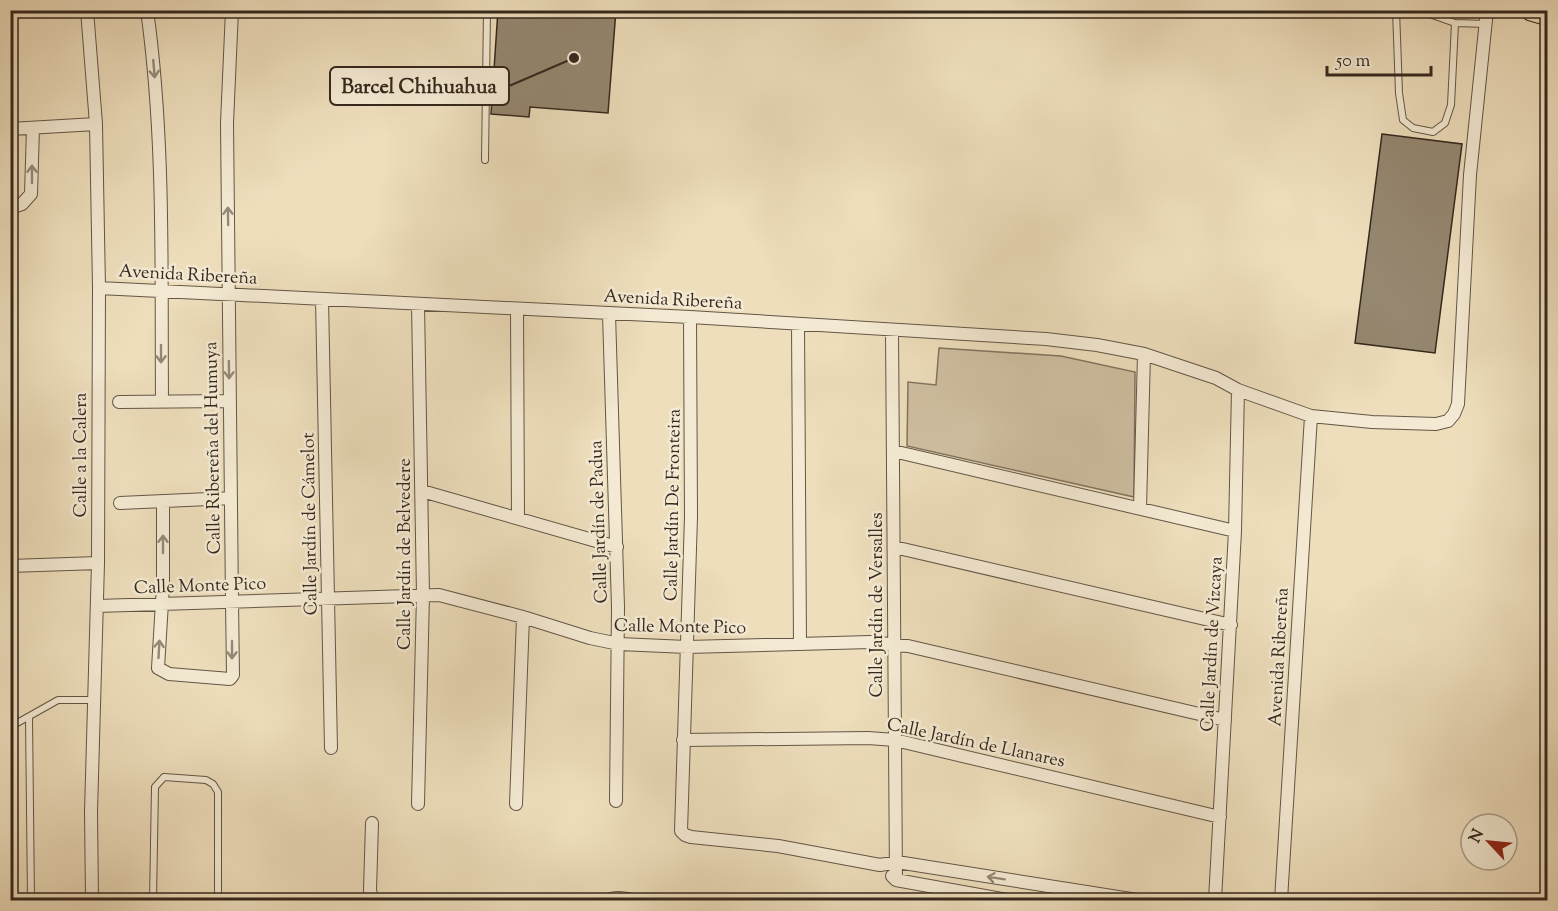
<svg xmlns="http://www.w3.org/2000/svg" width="1558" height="911" font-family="'Sorts Mill Goudy',serif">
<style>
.green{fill:#cfbfa1;stroke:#827460;stroke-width:1.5}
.building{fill:#958770;stroke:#35281e;stroke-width:1.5}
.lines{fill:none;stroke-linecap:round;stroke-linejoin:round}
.lane-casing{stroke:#635646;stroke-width:8}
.street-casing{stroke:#635646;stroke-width:14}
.highway-casing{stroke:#35281e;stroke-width:23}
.lane{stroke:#f4ead3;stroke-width:6}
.street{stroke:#f4ead3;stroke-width:12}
.highway{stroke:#eedebc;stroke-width:21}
.oneway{stroke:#948978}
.labels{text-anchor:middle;stroke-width:5;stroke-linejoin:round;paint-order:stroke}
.street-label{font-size:18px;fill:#35281e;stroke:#f4ead3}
.leader{fill:none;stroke:#35281e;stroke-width:2}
.callout-dot{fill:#35281e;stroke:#f4ead3;stroke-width:2}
.callout{fill:#f4ead3;stroke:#35281e;stroke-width:2}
.callout-label{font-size:20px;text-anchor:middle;font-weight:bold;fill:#35281e}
</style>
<rect width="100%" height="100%" fill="#eedebc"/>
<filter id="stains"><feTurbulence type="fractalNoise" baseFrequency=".00333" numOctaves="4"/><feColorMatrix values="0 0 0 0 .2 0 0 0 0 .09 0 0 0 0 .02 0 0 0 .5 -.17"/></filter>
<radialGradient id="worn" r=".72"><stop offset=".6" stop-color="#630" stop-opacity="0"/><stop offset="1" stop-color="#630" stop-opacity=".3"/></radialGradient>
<!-- green -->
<path class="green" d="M939 348 1061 356 1135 372 1134 497 907 446 908 382 936 385Z"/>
<!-- building -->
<path class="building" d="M498 10H616L608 113 530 107 529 117 491 114Z
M1382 134 1462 144 1435 353 1355 343Z"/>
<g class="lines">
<defs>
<path id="lane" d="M1396 10 1399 93 1403 120 1413 128 1433 132 1445 123 1451 105 1455 23
M1418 10 1455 23 1486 24
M485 160 487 10
M29 717 31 900
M10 727 58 700H93
M153 900 155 787 164 777 206 780 213 784 218 792V900
M602 900C613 891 628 896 642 899"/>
<path id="street" d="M87 10 96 124 99 288 98 563 91 812 92 900
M147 10C165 140 161 271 162 402
M10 129 96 124
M10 208 22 204 31 194 33 128
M99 288 690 317 1046 339 1097 345 1144 354 1216 378 1238 390 1311 416 1372 422 1436 424 1448 421 1454 414 1458 404 1470 175 1487 10
M322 299 331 748
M418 304 423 595 418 804
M517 309 518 518
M609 314 618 607 616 801
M690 317 691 517 681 831 685 835 691 837 778 846 880 865 897 862 1137 900
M798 324 800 644
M892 330 896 880
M119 402 230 401
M893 451 1235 531
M422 491 617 547
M163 501V586L158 668 169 674 230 679 233 675 232 602 227 123 232 10
M120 503 231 498
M1140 508 1144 354
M894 547 1231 625
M10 566 98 563
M97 606 439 595 523 617 590 638 619 644 687 647 870 642 908 646 1225 720
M683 740 868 738 895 740 1220 817
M516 804 523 617
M372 823 370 890 372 900
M892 876 896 880 1007 900
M642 900H647
M1215 900 1235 531 1238 390
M1281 900 1311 416"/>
<path id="highway" d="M1531 10 1548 15"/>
</defs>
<!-- lane casing -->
<use href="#lane" class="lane-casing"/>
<!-- street casing -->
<use href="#street" class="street-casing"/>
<!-- highway casing -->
<use href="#highway" class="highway-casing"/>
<!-- lane -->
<use href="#lane" class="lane"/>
<!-- street -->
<use href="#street" class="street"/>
<!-- highway -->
<use href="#highway" class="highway"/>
</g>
<!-- one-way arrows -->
<defs><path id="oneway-shaft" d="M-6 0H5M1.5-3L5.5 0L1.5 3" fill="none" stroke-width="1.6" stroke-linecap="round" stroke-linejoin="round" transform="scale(1.5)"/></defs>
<g class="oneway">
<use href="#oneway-shaft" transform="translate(154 69) rotate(85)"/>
<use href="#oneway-shaft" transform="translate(32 174) rotate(-90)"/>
<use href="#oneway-shaft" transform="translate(228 216) rotate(-91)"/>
<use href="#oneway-shaft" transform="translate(161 354) rotate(90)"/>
<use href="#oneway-shaft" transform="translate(229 370) rotate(89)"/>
<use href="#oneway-shaft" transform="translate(163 544) rotate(-90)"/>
<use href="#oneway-shaft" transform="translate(159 649) rotate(-87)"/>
<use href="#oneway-shaft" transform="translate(232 650) rotate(90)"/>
<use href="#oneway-shaft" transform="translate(996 878) rotate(-171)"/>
</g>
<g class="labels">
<!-- street labels -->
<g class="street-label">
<text transform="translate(188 274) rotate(3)" y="6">Avenida Ribereña</text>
<text transform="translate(673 299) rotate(3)" y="6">Avenida Ribereña</text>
<text transform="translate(212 448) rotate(-91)" y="6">Calle Ribereña del Humuya</text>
<text transform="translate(80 455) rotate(-90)" y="6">Calle a la Calera</text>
<text transform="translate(672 505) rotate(-89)" y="6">Calle Jardín De Fronteira</text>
<text transform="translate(598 522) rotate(-92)" y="6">Calle Jardín de Padua</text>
<text transform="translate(309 524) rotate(-91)" y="6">Calle Jardín de Cámelot</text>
<text transform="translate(404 554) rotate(-90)" y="6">Calle Jardín de Belvedere</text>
<text transform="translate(200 585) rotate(-2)" y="6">Calle Monte Pico</text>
<text transform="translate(876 605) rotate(-90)" y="6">Calle Jardín de Versalles</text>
<text transform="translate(680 626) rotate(1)" y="6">Calle Monte Pico</text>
<text transform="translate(1211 644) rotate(-87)" y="6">Calle Jardín de Vizcaya</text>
<text transform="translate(1278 657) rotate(-87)" y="6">Avenida Ribereña</text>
<text transform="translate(976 742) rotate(12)" y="6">Calle Jardín de Llanares</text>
</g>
</g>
<!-- callouts -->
<path class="leader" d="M574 58L509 86"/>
<circle class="callout-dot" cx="574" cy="58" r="6"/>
<rect class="callout" x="330" y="67" width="179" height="38" rx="6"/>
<g class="callout-label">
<text x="419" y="93">Barcel Chihuahua</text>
</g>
<!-- margin -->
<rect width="1558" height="911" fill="none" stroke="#eedebc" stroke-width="36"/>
<rect x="12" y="12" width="1534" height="887" fill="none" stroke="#35281e" stroke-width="3"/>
<rect x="18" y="18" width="1522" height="875" fill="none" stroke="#35281e" stroke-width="1.5"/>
<!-- north arrow -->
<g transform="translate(1489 842) rotate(296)"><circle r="28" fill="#f4ead3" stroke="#a89c8b" stroke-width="1.5"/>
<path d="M0-4.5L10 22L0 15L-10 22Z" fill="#8f2418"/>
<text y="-9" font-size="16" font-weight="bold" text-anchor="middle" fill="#35281e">N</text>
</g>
<!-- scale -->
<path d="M1327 66v9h104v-9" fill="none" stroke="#35281e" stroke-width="3"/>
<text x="1336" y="66" font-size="18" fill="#35281e" stroke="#f4ead3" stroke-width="4.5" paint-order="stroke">50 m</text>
<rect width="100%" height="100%" filter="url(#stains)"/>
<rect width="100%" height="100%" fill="url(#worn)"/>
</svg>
